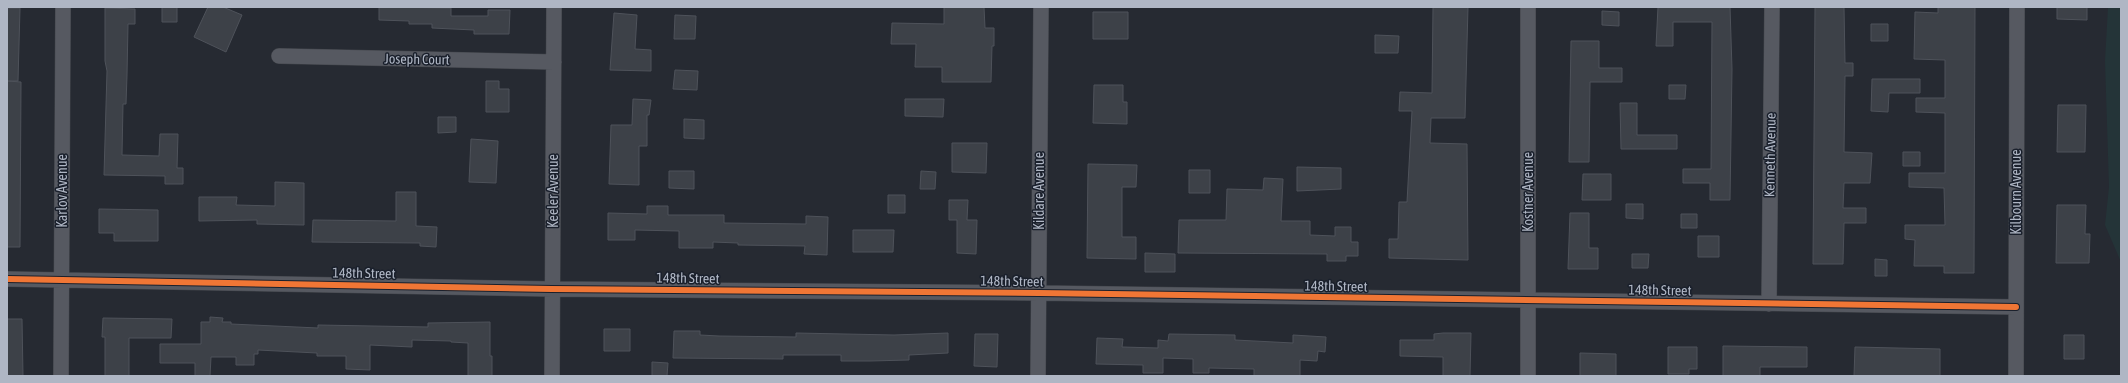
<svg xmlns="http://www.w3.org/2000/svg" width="2128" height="383" font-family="'Asap Condensed',sans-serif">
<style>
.green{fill:#243438}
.building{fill:#3d4148;stroke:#4e525a}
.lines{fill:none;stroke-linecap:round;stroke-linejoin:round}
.minor-casing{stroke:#42454b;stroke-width:16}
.minor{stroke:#565961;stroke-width:15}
.cycleway-casing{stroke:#1a202c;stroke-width:8}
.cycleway{stroke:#f07635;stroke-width:6}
.labels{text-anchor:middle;stroke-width:3;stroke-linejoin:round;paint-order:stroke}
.street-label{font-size:14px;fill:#afb6c4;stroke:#1a202c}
</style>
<rect width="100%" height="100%" fill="#262a32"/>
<!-- green -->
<path class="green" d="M2108 7H2121V262L2105 225 2109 187 2105 61Z"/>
<!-- building -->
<path class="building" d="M162 7H177V22H162Z
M208 7H223L242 15 226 52 194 37Z
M379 7 451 8V16H488V10H510L509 34H474V30L432 28V24H409V21L379 20Z
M944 7H984L985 28H994V46H992L991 82H942V67H915L916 44H891L892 23 944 24Z
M1433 7H1468L1465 118H1431L1430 143 1467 144 1468 260 1389 258V239H1398L1399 202H1407L1412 111H1399L1400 92 1432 93Z
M1658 7H1730L1732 69 1730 200H1710V183H1683V169H1711L1712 22H1673V46H1656Z
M1815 7H1844L1845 63H1853V76H1845L1844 152 1872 153 1870 183H1844L1843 208H1866V223H1844L1843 264H1813Z
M1938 7H1975L1974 273H1944V266H1914L1915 240 1905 239V225H1945L1944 188 1909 187V173H1945V113L1916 112V98H1945V60L1914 59 1915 12 1938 13Z
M2057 7H2087V20L2057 19Z
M7 8H20L18 81H7Z
M105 8 135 9V24H128L127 75 126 104H123L122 155 159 156 160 134H178L177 168H183V184H165V176L104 175 107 71 105 61Z
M1602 11 1619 12V26L1602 25Z
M1093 12H1128V39H1093Z
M614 13 637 15 635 49 651 50V71L610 70Z
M675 15 696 16 695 39H674Z
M1871 24H1888V41H1871Z
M1375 35 1399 36 1398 53H1375Z
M1571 41H1599V68H1622V82H1590L1589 162H1569Z
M675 70 698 71 697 90 673 89Z
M1872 79H1920V93H1889L1888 112 1871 111Z
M7 81 21 82 20 247H7Z
M486 81H499V89H509V112H486Z
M1094 85H1123V102H1127V124L1093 123Z
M1669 85H1686L1685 99H1669Z
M633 99 651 100 649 115H647V146H639V185L609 184 611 125H632Z
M905 99H944L943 117 905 116Z
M1620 103H1637V135H1677V149H1621Z
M2058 105H2086L2085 152H2057Z
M438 117H456V132L438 133Z
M684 119 704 120V139L684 138Z
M471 139 498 141 496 183 469 182Z
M952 143H987L986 173 952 172Z
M1903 152H1920V166H1903Z
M1088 164 1137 165 1136 187H1122V237H1136V259L1087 258Z
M1297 167 1341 168V189L1297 191Z
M1189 170H1210V193H1189Z
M669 171H694V189L669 188Z
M921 171 936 172 935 189H920Z
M1583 174H1611V200H1582Z
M1264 178 1283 179 1281 221H1310V235L1335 236V227H1351V242H1358V256H1346V261H1327V254L1178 253 1179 220H1226L1227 189 1263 190Z
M275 182 304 183V225L257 224V220L199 221V197H237L236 205 275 206Z
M396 192H416V226L437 227 436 247 420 246V243L312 242 313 220 396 221Z
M888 195H905V213H888Z
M949 200H968L967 220H977L976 254 957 253V220H949Z
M1626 204H1643V219L1626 218Z
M2057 205H2086L2085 234H2090L2089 263H2056Z
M647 206H668V215H724V223L806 224V216L828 217 827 255 804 254 805 246 738 245V243L713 242V248H679V231L635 230V240H608V213L647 214Z
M99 209 158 210V241H114V233H99Z
M1570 213H1589V248H1598V269H1568Z
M1681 214H1697V228H1681Z
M853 230H894L893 252H853Z
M1698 236H1719V257H1698Z
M1145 253 1175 254V272H1145Z
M1632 254H1649L1648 268H1632Z
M1875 259 1887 260V276H1875Z
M210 317 223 318 222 322H231V324L318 328V325L428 327V323L490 322V356H492V376H468V343L451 342V341L412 340V347L370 345V370L346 369V356H317V353L258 350V354H254V365H236V357H211L210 376H195V363H160V344H201V322H210Z
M103 318 172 319 171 338H129V376H105V337H102Z
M7 319H22L23 376H7Z
M604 329H630V351H604Z
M674 331H700V335L719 336 796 337V333L894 335 948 333V353L909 355V360L870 361H841V355H783V359L673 358Z
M1443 333H1471L1470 376H1443V357L1400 356V340H1434V334Z
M975 334H998L997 367 974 366Z
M1169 334 1235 335V340L1293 343V335L1326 337 1325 352 1318 351 1317 361 1300 360V376H1254V369L1209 368V373H1193V359L1163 358V373H1143V365L1096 364 1097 338 1123 339 1122 347 1158 348V340L1168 341Z
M2064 335H2084V359H2064Z
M1723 346 1807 347V367H1760V376H1723Z
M1668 347H1697V369H1689V374H1668Z
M1855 347 1940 349V376H1854Z
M1580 353 1616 354V376H1580Z
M652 362 668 363 667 376H652Z"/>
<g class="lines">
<defs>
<path id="minor" d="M279 56 554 62
M7 279 552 289 1039 293 2016 307
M1769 304 1772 7
M61 376 63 7
M552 376 554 7
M1038 376 1041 7
M1528 376V7
M2016 376 2017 7"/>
</defs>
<!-- minor casing -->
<use href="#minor" class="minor-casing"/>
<!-- minor -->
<use href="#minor" class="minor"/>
<defs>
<path id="cycleway" d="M7 279 552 289 1039 293 2016 307"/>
</defs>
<!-- cycleway casing -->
<use href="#cycleway" class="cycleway-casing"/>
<!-- cycleway -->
<use href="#cycleway" class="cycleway"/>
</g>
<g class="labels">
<!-- street labels -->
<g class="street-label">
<text transform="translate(417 59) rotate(1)" y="5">Joseph Court</text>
<text transform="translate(1770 155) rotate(-89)" y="5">Kenneth Avenue</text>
<text transform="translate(62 191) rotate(-90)" y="5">Karlov Avenue</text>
<text transform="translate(553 191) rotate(-90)" y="5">Keeler Avenue</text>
<text transform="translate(1039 191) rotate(-90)" y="5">Kildare Avenue</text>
<text transform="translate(1528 192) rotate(-90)" y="5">Kostner Avenue</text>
<text transform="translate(2016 192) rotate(-90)" y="5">Kilbourn Avenue</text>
<text transform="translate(364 273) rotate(1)" y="5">148th Street</text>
<text transform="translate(688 278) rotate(1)" y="5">148th Street</text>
<text transform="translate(1012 281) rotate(1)" y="5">148th Street</text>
<text transform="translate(1336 286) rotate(1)" y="5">148th Street</text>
<text transform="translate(1660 290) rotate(1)" y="5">148th Street</text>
</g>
</g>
<!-- border -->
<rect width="2128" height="383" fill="none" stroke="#afb6c4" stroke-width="16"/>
</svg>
